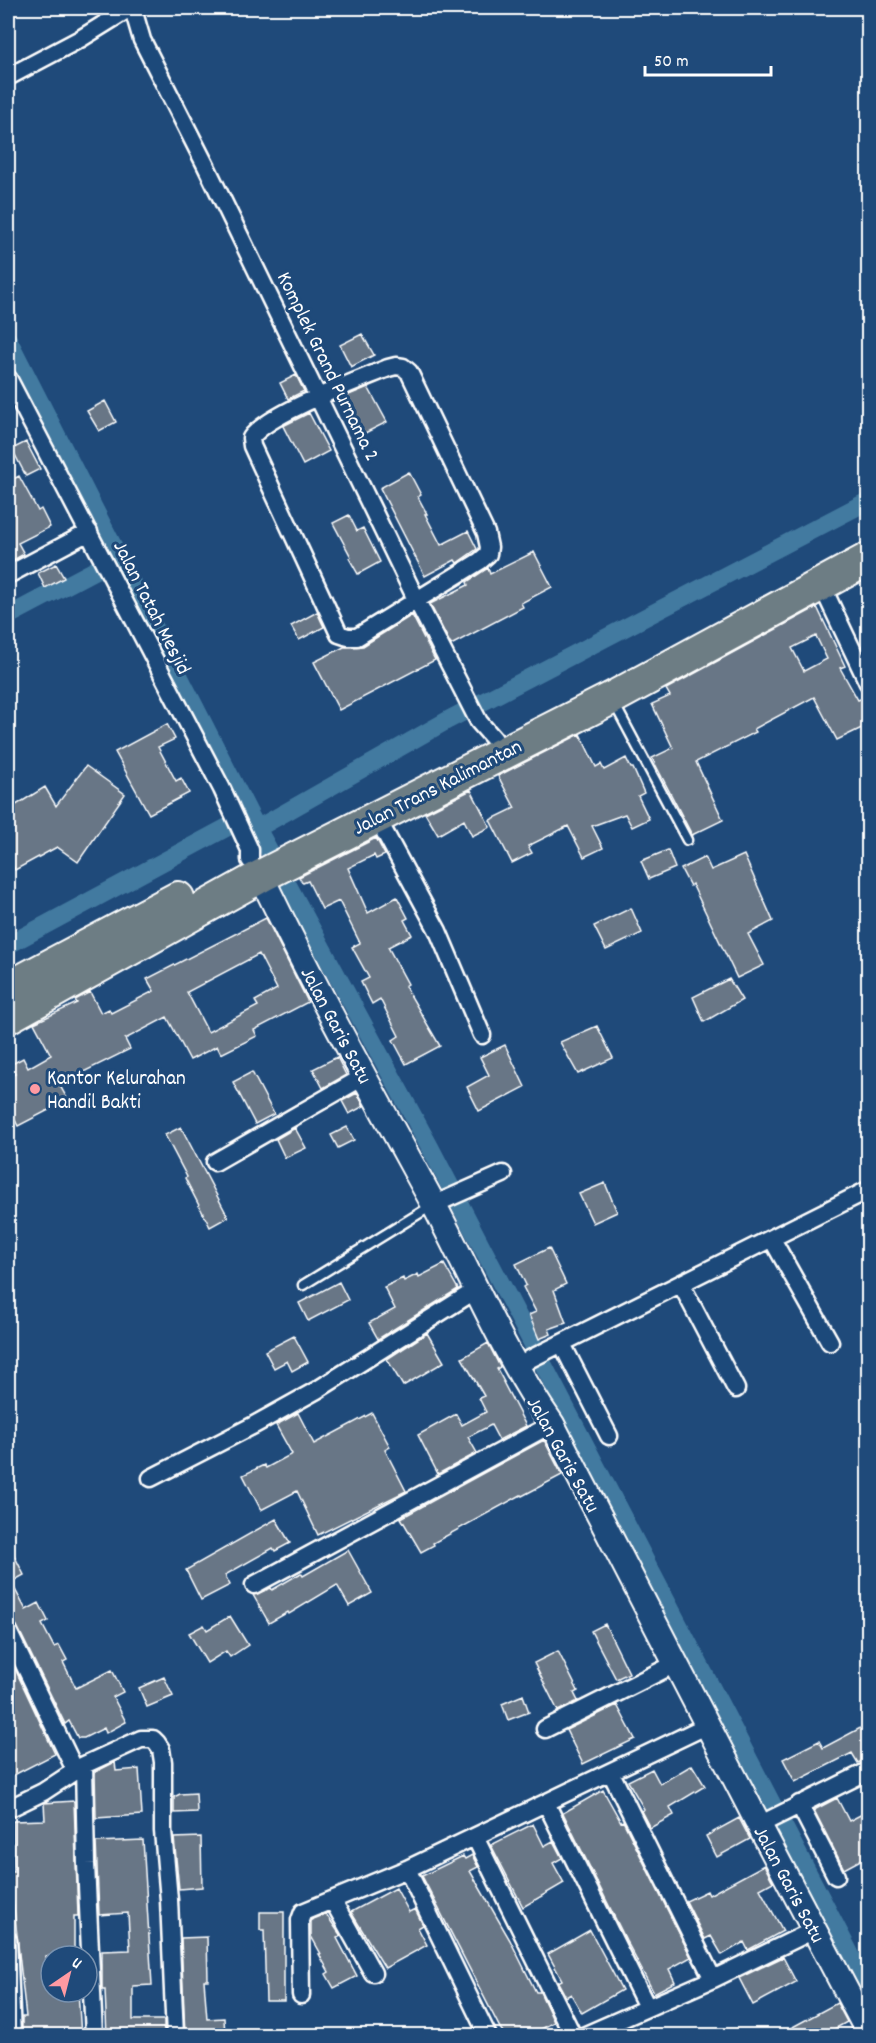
<svg xmlns="http://www.w3.org/2000/svg" width="876" height="2043" font-family="Dekko,sans-serif">
<style>
.lines{fill:none;stroke-linecap:round;stroke-linejoin:round}
.canal{stroke:#437aa0;stroke-width:18}
.building{fill:#677686;stroke:#fff;stroke-width:1.5;fill-rule:evenodd}
.lane-casing{stroke:#fff;stroke-width:13}
.street-casing{stroke:#fff;stroke-width:21}
.secondary-casing{stroke:#fff;stroke-width:28}
.highway-casing{stroke:#fff;stroke-width:36}
.lane{stroke:#1f4a7a;stroke-width:8}
.street{stroke:#1f4a7a;stroke-width:16}
.secondary{stroke:#1f4a7a;stroke-width:24}
.highway{stroke:#6d7d84;stroke-width:32}
.poi-dot{fill:#ff9aa2;stroke:#1f4a7a;stroke-width:2}
.labels{text-anchor:middle;stroke-width:6;stroke-linejoin:round;paint-order:stroke}
.street-label{font-size:21px;fill:#fff;stroke:#1f4a7a}
.poi-label{font-size:21px;fill:#fff;stroke:#1f4a7a;text-anchor:start}
</style>
<rect width="100%" height="100%" fill="#1f4a7a"/>
<filter id="ink" filterUnits="userSpaceOnUse"><feTurbulence type="fractalNoise" baseFrequency=".0167" numOctaves="2"/><feDisplacementMap in="SourceGraphic" scale="12" xChannelSelector="R" yChannelSelector="G"/><feConvolveMatrix kernelMatrix="1 2 1 2 8 2 1 2 1" color-interpolation-filters="sRGB"/></filter>
<g filter="url(#ink)">
<g class="lines">
<!-- canal -->
<path class="canal" d="M8 339 250 815 430 1147 868 1988
M8 616 118 558
M258 828 448 720 868 501
M8 945 250 815"/>
</g>
<!-- building -->
<path class="building" d="M362 334 374 355 351 367 340 345Z
M296 375 304 391 288 399 280 383Z
M368 387 387 422 361 435 352 418 355 417 344 397Z
M105 401 116 422 99 431 87 411Z
M309 413 329 451 303 465 283 426Z
M26 442 40 469 26 476 12 449Z
M409 472 421 495 418 497 427 514H425L441 545 468 531 477 549 457 563 455 560 425 576 380 488Z
M19 476 38 511 41 509 50 527 18 543 24 554 8 563V482Z
M349 515 357 531 363 528 380 562 358 574 349 558 351 557 333 523Z
M534 552 552 587 521 603 523 607 451 645 430 604 468 585 467 582 488 568 490 574Z
M56 564 64 578 45 588 38 573Z
M817 607 845 666 840 668 858 700 863 698 868 710V725L837 740 814 697 754 729 756 732 696 762 723 820 692 835 652 758 673 748 652 704 670 696 666 689ZM816 636 827 659 804 671 792 648Z
M317 612 324 627 299 640 291 626Z
M412 615 435 660 339 710 314 662 344 647 363 646Z
M167 724 175 739 158 747 176 781 181 778 189 793 149 814 115 752Z
M580 734 596 767 601 764 604 770 626 758 631 768H633L644 793 638 796 649 819 632 827 625 814 592 826 603 848 584 857 568 826 528 846 532 853 512 863 490 820 515 808 498 776Z
M86 766 125 794 78 862 57 847 15 870 8 855V810L45 787 56 806Z
M471 790 490 827 472 836 464 820 438 835 425 813Z
M376 838 385 855 376 859 374 855 348 868 368 913 397 897 408 918 404 920 412 935 388 947 408 984 405 986 440 1046 406 1064 393 1040 399 1036 380 999 372 1004 361 982 369 978 352 947 360 943 339 901 322 909 308 881 303 883 299 877Z
M668 850 675 868 649 879 641 861Z
M744 855 773 921 748 934 764 965 737 978 692 884 690 886 681 869 705 857 711 870Z
M631 908 642 933 606 950 594 926Z
M266 918 308 1002 254 1030 257 1036 221 1054 217 1046 190 1060 167 1017 125 1039 130 1049 59 1084 68 1100 18 1126 8 1106V1079L15 1074 10 1065 23 1058 28 1068 51 1055 34 1023 77 1003 75 1000 90 992 101 1013 109 1009 111 1013 154 991 147 979ZM259 954 277 989 255 1001 258 1006 208 1032 187 992Z
M729 979 742 1000 704 1022 693 997Z
M597 1026 613 1058 578 1074 560 1042Z
M505 1045 525 1087 479 1111 467 1087 489 1075 480 1057Z
M337 1057 346 1075 323 1088 313 1069Z
M252 1072 274 1114 255 1124 233 1082Z
M357 1093 364 1106 349 1114 342 1101Z
M181 1127 228 1217 210 1227 185 1178 187 1177 165 1135Z
M347 1127 354 1140 338 1148 331 1135Z
M295 1128 306 1148 285 1158 276 1139Z
M605 1183 617 1212 593 1223 579 1194Z
M549 1248 566 1284 554 1290 566 1323 549 1329 551 1334 539 1339 529 1315 536 1312 523 1287 526 1285 516 1264Z
M444 1264 458 1289 378 1339 369 1323 395 1309 384 1287 403 1278 404 1281 418 1274 419 1277Z
M339 1282 348 1300 308 1321 299 1303Z
M427 1333 444 1362 403 1386 387 1359Z
M294 1336 308 1362 292 1371 287 1361 274 1368 265 1351Z
M488 1343 500 1367 497 1369 504 1382H503L526 1426 499 1440 491 1425 468 1437 477 1453 438 1474 418 1435 456 1414 462 1425 486 1412 479 1398 484 1396 462 1358Z
M298 1413 314 1444 372 1413 390 1447 385 1450 406 1491 318 1535 297 1491 261 1510 243 1475 264 1465 266 1468 292 1454 276 1425Z
M544 1440 562 1475 522 1496 521 1495 433 1543 434 1545 421 1552 401 1518Z
M276 1519 290 1543 275 1551 273 1548 225 1575 230 1585 201 1600 186 1570Z
M8 1543 24 1575 11 1582 26 1610 39 1603 48 1621 42 1624 54 1647 59 1645 67 1660 63 1662 76 1688 112 1670 123 1692 113 1697 126 1722 106 1733 104 1728 84 1738H78L69 1721 65 1724 17 1626 13 1622 8 1621Z
M348 1550 372 1593 349 1606 337 1585 289 1614 288 1612 269 1623 253 1595 271 1588 272 1590 301 1573 303 1576Z
M230 1616 248 1645 230 1657 226 1651 207 1663 189 1633 204 1625 207 1630Z
M605 1624 629 1673 616 1679 591 1631Z
M558 1651 578 1691 574 1693 578 1701 558 1711 534 1663Z
M8 1654 55 1754 8 1778Z
M164 1677 173 1696 147 1707 139 1688Z
M523 1695 529 1712 508 1720 502 1704Z
M617 1705 635 1739 583 1764 566 1730Z
M868 1724V1758L858 1763 852 1753 795 1782 783 1759 819 1741 823 1748Z
M115 1762 116 1771 139 1769 142 1815 96 1818 95 1772Z
M692 1765 705 1786 670 1807 674 1815 650 1828 641 1811 644 1809 628 1781 652 1769 660 1784Z
M603 1790 621 1822 623 1821 691 1957 669 1969 675 1982 654 1993 626 1940 563 1813Z
M196 1793 197 1812 174 1813V1797L180 1794Z
M837 1798 849 1821 868 1811V1856L844 1869 814 1810Z
M74 1801 78 1916H74V1956H46L49 1992H78L81 2036H22V2017H26L10 1872H14L13 1821 45 1820 44 1803Z
M739 1818 750 1839 717 1857 706 1836Z
M533 1824 544 1846 553 1841 562 1858 553 1863 564 1883 523 1907 491 1845Z
M201 1837 202 1887 179 1889 174 1838Z
M143 1840 152 1985 133 1986V2020H164V2036H107L105 1990H102V1951L130 1950 128 1913 99 1915 96 1842Z
M472 1855 478 1867 470 1871 510 1940 536 1992H540L554 2022 529 2036H506L500 2028 422 1876 463 1856 465 1859Z
M764 1865 773 1882 760 1889 783 1931 748 1950 744 1942 722 1955 711 1936 705 1939 686 1901 707 1891 709 1895Z
M396 1888 409 1912 415 1909 423 1925 418 1928 427 1945 385 1968 351 1912Z
M260 1912H284V2001H266L264 1930H260Z
M326 1914 341 1936 337 1938 357 1976 334 1988 326 1974 329 1972 319 1954H321L311 1936V1920Z
M590 1930 622 1990 582 2013 571 1994 566 1997 558 1982 562 1980 548 1954Z
M207 1937 208 1980H204L207 2019 224 2018 225 2036H185L181 1938Z
M783 1957 796 1982 753 2005 739 1978Z
M837 2003 847 2022 822 2036H776Z"/>
<g class="lines">
<defs>
<path id="lane" d="M614 703 687 840
M303 1285 433 1205"/>
<path id="street" d="M135 8V16L142 40 205 164 417 601 479 722 494 739
M8 77 80 39 130 8
M396 366 403 367 409 372 486 533 489 547 488 554 480 561 357 637H348L339 634 252 446 251 438C267 414 357 381 388 368Z
M8 378 222 789 250 850V860
M8 575 89 532
M821 584 868 683
M376 816 438 931 482 1035
M215 1162 363 1077
M433 1205 503 1174
M772 1239 830 1342
M681 1284 736 1389
M562 1344 609 1436
M517 1369 530 1359 868 1190
M151 1478 254 1425 317 1390 476 1290
M254 1585 552 1424
M8 1631 75 1770
M545 1729 675 1664
M84 1765 86 1864 94 2036
M611 1773 713 1979
M546 1803 647 2007
M799 1804 836 1876
M8 1809 43 1792 84 1765 141 1739H153L157 1743 161 1749 163 1762V1831L169 1900 175 2036
M759 1825 868 1771
M475 1837 573 2036
M407 1869 488 2036
M333 1901 373 1973
M8 1940 12 2036
M301 1995 300 1920 303 1912 407 1869 708 1725
M583 2036 713 1979 814 1930"/>
<path id="secondary" d="M261 876C314 987 374 1095 433 1203 472 1277 504 1355 552 1424L759 1825 868 2032"/>
<path id="highway" d="M8 988 178 898
M8 1017 263 875 612 698 868 559"/>
</defs>
<!-- lane casing -->
<use href="#lane" class="lane-casing"/>
<!-- street casing -->
<use href="#street" class="street-casing"/>
<!-- secondary casing -->
<use href="#secondary" class="secondary-casing"/>
<!-- highway casing -->
<use href="#highway" class="highway-casing"/>
<!-- lane -->
<use href="#lane" class="lane"/>
<!-- street -->
<use href="#street" class="street"/>
<!-- secondary -->
<use href="#secondary" class="secondary"/>
<!-- highway -->
<use href="#highway" class="highway"/>
</g>
</g>
<!-- markers -->
<circle class="poi-dot" cx="35" cy="1089" r="6"/>
<g class="labels">
<!-- street labels -->
<g class="street-label">
<text transform="translate(329 366) rotate(64)" y="7">Komplek Grand Purnama 2</text>
<text transform="translate(153 607) rotate(63)" y="7">Jalan Tatah Mesjid</text>
<text transform="translate(437 786) rotate(-27)" y="7">Jalan Trans Kalimantan</text>
<text transform="translate(337 1025) rotate(62)" y="7">Jalan Garis Satu</text>
<text transform="translate(564 1454) rotate(61)" y="7">Jalan Garis Satu</text>
<text transform="translate(790 1884) rotate(62)" y="7">Jalan Garis Satu</text>
</g>
<!-- poi labels -->
<g class="poi-label">
<text x="47" y="1084">Kantor Kelurahan<tspan x="47" dy="24">Handil Bakti</tspan></text>
</g>
</g>
<!-- margin -->
<rect width="876" height="2043" fill="none" stroke="#1f4a7a" stroke-width="30"/>
<rect x="15" y="15" width="846" height="2013" fill="none" stroke="#fff" stroke-width="2" filter="url(#ink)"/>
<!-- north arrow -->
<g transform="translate(69 1974) rotate(35)"><circle r="28" fill="#1f4a7a" stroke="#7992af" stroke-width="1.5"/>
<path d="M0-4.5L10 22L0 15L-10 22Z" fill="#ff9aa2"/>
<text y="-9" font-size="16" font-weight="bold" text-anchor="middle" fill="#ffffff">U</text>
</g>
<!-- scale -->
<path d="M645 66v9h126v-9" fill="none" stroke="#ffffff" stroke-width="3"/>
<text x="654" y="66" font-size="18" fill="#ffffff" stroke="#1f4a7a" stroke-width="4.5" paint-order="stroke">50 m</text>
</svg>
